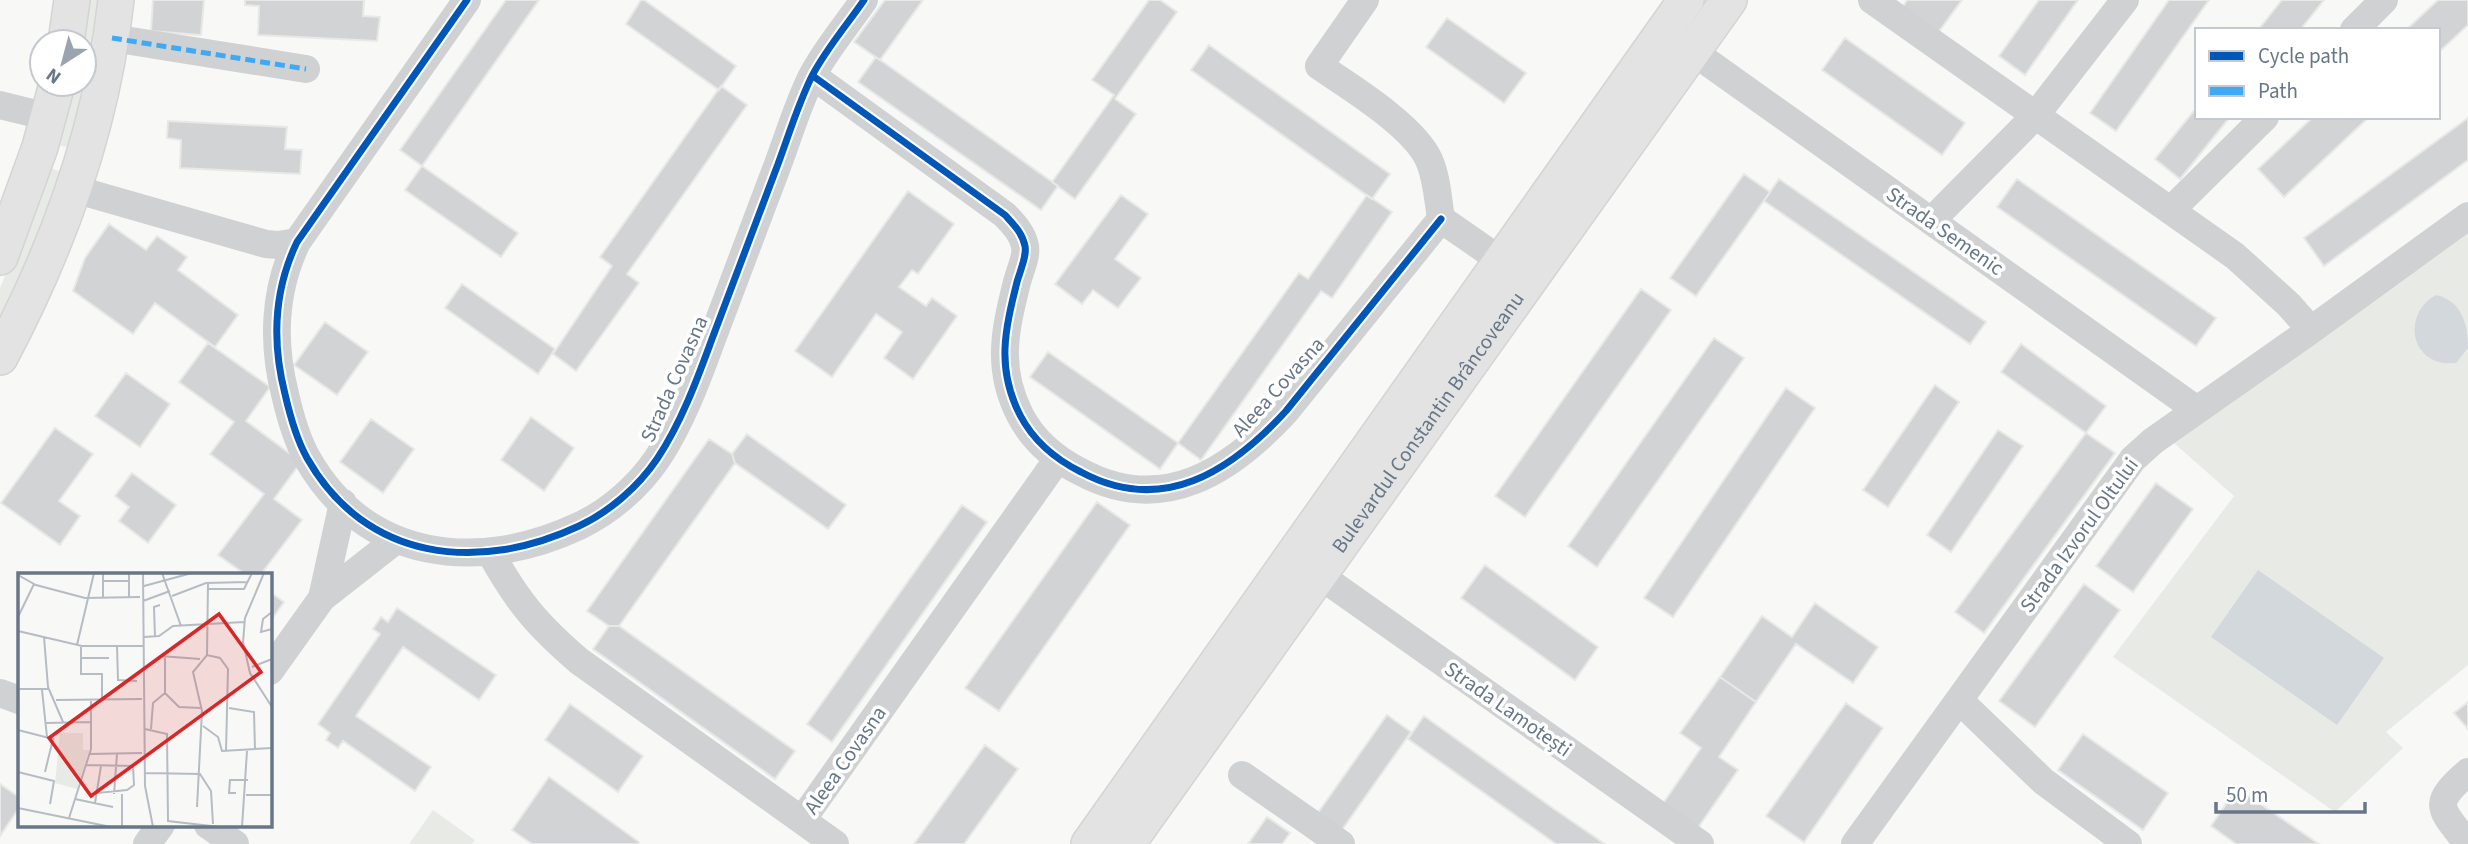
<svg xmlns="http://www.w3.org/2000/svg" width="2468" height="844" font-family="'Source Sans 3',sans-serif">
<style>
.green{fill:#e8ebe5}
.water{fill:#d2d8db}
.building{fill:#d2d3d4;stroke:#e8e8e7;stroke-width:2}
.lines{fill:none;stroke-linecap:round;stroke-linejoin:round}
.major-casing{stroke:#d4d4d5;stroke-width:38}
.minor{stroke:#d0d1d2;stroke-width:28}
.major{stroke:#e3e3e3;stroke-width:35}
.quiet{stroke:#3fa9f5;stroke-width:5;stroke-dasharray:10 5;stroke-linecap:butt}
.cycleway-casing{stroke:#fff;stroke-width:11}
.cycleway{stroke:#0057b8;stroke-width:7}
.labels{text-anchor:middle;stroke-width:7;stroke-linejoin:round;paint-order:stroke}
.street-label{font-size:21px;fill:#687788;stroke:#fff}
.inset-road{fill:none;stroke:#b5bcc4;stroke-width:2}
.view{fill:#d62828;fill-opacity:0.15;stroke:#d62828;stroke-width:3.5}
.inset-edge{fill:none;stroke:#687788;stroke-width:3.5}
</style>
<rect width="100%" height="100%" fill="#f8f8f7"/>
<!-- green -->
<path class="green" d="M85 0H103L97 44 70 144 65 147 59 145 56 140 69 84H84V42H79Z
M50 168 59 171 61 175 50 210 0 329V288Z
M2468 228V665L2386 732 2403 748 2335 812 2113 657 2234 496 2174 443Z
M433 810 475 840 472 844H409Z"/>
<!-- water -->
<path class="water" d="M2436 295C2462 301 2468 324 2468 348L2456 363C2450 363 2444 364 2439 362 2406 352 2408 309 2436 295Z
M2258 570 2384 658 2337 725 2211 637Z"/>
<!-- building -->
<path class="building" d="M153 0H204L201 35 151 31Z
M245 0H364L363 16 380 17 377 41 258 35 259 6 245 5Z
M506 0H539L422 166 400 150Z
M641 0H644L736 66 719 90 626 24Z
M885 0H923L880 60 854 42Z
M1149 0H1160L1177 12 1115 99 1136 114 1075 199 1052 182 1114 95 1092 80Z
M1907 0H1962L1937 34 1902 8Z
M2039 0H2078L2025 75 1999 56Z
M2169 0H2209L2116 131 2090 113Z
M2282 0H2324L2300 30H2258Z
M2438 0H2468V25L2438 53V30H2406Z
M1447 18 1526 73 1504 103 1426 47Z
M1845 38 1965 123 1942 155 1822 70Z
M1209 45 1390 174 1372 199 1191 70Z
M876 57 1058 186 1041 210 858 82Z
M721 86 747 105 627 274 639 283 576 371 553 354 612 266 600 257Z
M2197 107V117H2230L2180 179 2155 159Z
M2313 117H2369L2284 197 2258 169Z
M2468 118V160L2324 266 2304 238Z
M168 121 287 127 285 149 302 150 300 174 180 168 181 140 167 138Z
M422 166 518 233 501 257 405 190Z
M1744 174 1770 192 1696 296 1670 278Z
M1779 179 1986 322 1970 344 1764 201Z
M2017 179 2216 318 2196 346 1997 207Z
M908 191 954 224 918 274 912 270 899 287 926 306 932 298 957 316 913 379 884 358 902 332 876 314 832 377 795 351Z
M1121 195 1148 214 1115 259 1141 278 1118 308 1093 290 1082 304 1055 284Z
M1367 195 1392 212 1332 298 1321 291 1201 460 1178 443 1299 273 1308 279Z
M109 224 146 250 157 236 187 257 178 270 238 315 215 347 155 303 133 334 73 291 85 258Z
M462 284 555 349 538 374 445 308Z
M1641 289 1671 310 1525 517 1495 496Z
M325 322 368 352 337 395 294 365Z
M1714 338 1744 358 1597 567 1568 546Z
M208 343 270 387 246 421 301 462 274 499 302 520 261 574H245L218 555 264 494 210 454 234 422 179 382Z
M2021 344 2106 406 2086 433 2001 372Z
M1048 352 1178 443 1160 469 1030 377Z
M126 373 170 404 140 447 95 416Z
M1935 385 1959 402 1888 507 1863 490Z
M1786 388 1815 408 1673 617 1644 598Z
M531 417 574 448 544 491 501 460Z
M371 419 414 449 383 493 340 462Z
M55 428 93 454 59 501 80 516 60 545 1 503Z
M1998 430 2023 446 1951 552 1927 535Z
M2086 433 2115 453 1984 633 1955 612Z
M747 434 846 505 828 529 735 463 732 454Z
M709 439 732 454 735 463 619 626H609L587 611Z
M132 473 176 505 148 543 119 521 129 507 115 496Z
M2156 483 2193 509 2133 592 2096 566Z
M1097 502 1130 525 999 711 965 688Z
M962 505 987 522 832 742 807 724Z
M1485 565 1598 647 1575 680 1461 598Z
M2084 584 2120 610 2035 727 1999 701Z
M270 592 284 602 270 622Z
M1815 603 1878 647 1853 683 1796 644 1756 702 1720 677 1762 616 1792 637Z
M397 608 496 675 479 700 403 647 356 716 431 767 415 791 343 741 338 748 326 740 330 733 318 724 380 634 373 629 381 617 388 622Z
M609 626H619L795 751 775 779 593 649Z
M1720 677 1756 702 1719 757 1738 770 1697 829 1662 805 1701 748 1680 733Z
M2468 702V729L2454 713Z
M1846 703 1883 728 1804 842 1766 816Z
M570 704 643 756 618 792 545 740Z
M1387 715 1411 732 1339 834 1315 817Z
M1424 716 1554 809 1605 844H1556L1408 739Z
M2083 734 2168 793 2143 830 2058 770Z
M985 745 1018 769 964 844H914Z
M549 777 639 842 638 844H532L512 830Z
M0 784 19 797V808L0 836Z
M2237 788 2319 844H2236L2211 826Z
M1267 817 1290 833 1282 844H1248Z"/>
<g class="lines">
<defs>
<g id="major">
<path d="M66 42 72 0"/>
<path d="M0 257 40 147 57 84"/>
<path d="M0 357C59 246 102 126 116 0"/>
<path d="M1089 844 1686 0"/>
<path id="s1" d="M1127 844 1729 0"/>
</g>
</defs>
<!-- major casing -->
<use href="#major" class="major-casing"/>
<!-- minor -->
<path class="minor" d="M467 0 297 242C274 290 272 343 285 394 290 416 296 438 307 458 366 562 479 573 579 526 609 512 638 487 657 459 681 423 697 380 712 339 733 284 754 228 775 172 787 141 797 106 812 76 826 49 847 25 864 0
M1365 0 1319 66C1350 87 1414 126 1429 160 1437 178 1438 200 1441 219L1500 260
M1872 0 2235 256 2289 305 2311 330
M2354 30 2384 0
M112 38 306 69
M1692 51 2197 410
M813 76 1005 215C1013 224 1022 232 1025 246 1027 256 1020 271 1017 282 1005 330 996 368 1020 415 1034 442 1055 459 1081 472 1163 516 1231 471 1286 411L1441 219
M0 105 49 117
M74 189 266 244 278 245 297 242
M2171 210 2265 117
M1931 221 2035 116 2125 0
M490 552C517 601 537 625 579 661L835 844
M1319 575 1700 844
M322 598 343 503
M270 671 322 598 396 540
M0 693 19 700
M1959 700 2043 781 2128 844
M2468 772C2430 805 2440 808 2468 844
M1242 775 1341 844
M802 820 1057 460
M208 825 235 844
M147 844 161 825
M1855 844 2133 459 2153 441 2311 330 2468 216"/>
<!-- major -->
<use href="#major" class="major"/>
<!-- quiet -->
<path class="quiet" d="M112 38 306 69"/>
<defs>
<path id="cycleway" d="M467 0 297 242C274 290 272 343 285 394 290 416 296 438 307 458 366 562 479 573 579 526 609 512 638 487 657 459 681 423 697 380 712 339 733 284 754 228 775 172 787 141 797 106 812 76 826 49 847 25 864 0
M813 76 1005 215C1013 224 1022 232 1025 246 1027 256 1020 271 1017 282 1005 330 996 368 1020 415 1034 442 1055 459 1081 472 1163 516 1231 471 1286 411L1441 219"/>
</defs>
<!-- cycleway casing -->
<use href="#cycleway" class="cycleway-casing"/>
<!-- cycleway -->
<use href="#cycleway" class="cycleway"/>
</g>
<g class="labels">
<!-- street labels -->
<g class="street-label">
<text transform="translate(1945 231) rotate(35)" y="7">Strada Semenic</text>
<text transform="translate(674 379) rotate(-66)" y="7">Strada Covasna</text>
<text transform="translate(1278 387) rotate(-48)" y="7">Aleea Covasna</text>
<text dy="7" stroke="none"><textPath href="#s1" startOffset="518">Bulevardul Constantin Brâncoveanu</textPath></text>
<text transform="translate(2079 535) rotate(-54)" y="7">Strada Izvorul Oltului</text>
<text transform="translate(1508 709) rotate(35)" y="7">Strada Lamotești</text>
<text transform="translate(845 760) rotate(-55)" y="7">Aleea Covasna</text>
</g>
</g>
<!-- overview -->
<g transform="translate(18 573)">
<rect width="254" height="254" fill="#f8f8f7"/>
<path d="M42 160H65V177H71L59 216 37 210Z" fill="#e8ebe5"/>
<path class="inset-road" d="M85 0V24M111 0V24M125 0 127 213 135 254M144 0 163 53M246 0 227 45 225 69 232 100 254 134M0 2 18 12 67 25 122 24M85 8H111M126 13 174 0M190 16H226L234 0M154 23 188 10 229 9M125 28 152 18M254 39 245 46 243 59 254 56M0 44 16 11M0 58 64 73H126M26 64 30 114 45 149M126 64 141 63 155 53 226 49M137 64 136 34 142 32M59 72 76 0M63 73V101H84V126M99 73 100 107 119 108M189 82 190 10M142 83 182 86M147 83V120M63 85H91M234 94 254 86M0 116H31M24 117 29 164M147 120 161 134 183 135M38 127 124 126M211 135 236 139 237 177M28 150 73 149M185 153 200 164 204 178 254 175M127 156 149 161 150 248 202 254M133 156 135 130 147 120M0 157 35 166 27 199M71 181 124 180M68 192 115 193 116 212 109 217 79 220M0 199 36 208 32 231M127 200 182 201 193 218 195 251M218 220H211L212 207H230M96 221 99 181M228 222H254M57 226 95 234M77 230 83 193M179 234 184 138 175 99 189 82 202 85 210 96 208 178M0 235 93 254M51 245 73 176V126M104 254V221M224 254 229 178"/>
<path class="view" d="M201 41 243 99 73 223 31 165Z"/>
<rect width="254" height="254" class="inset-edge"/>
</g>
<!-- legend -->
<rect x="2195" y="28" width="245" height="91" fill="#ffffff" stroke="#c3c9cf" stroke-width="2"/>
<rect x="2209" y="51" width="35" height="10" fill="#0057b8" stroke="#c3c9cf" stroke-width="2"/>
<text x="2258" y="63" font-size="21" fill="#687788">Cycle path</text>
<rect x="2209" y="86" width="35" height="10" fill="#3fa9f5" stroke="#c3c9cf" stroke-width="2"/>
<text x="2258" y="98" font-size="21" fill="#687788">Path</text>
<!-- north arrow -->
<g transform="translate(63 63) rotate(216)"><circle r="33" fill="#ffffff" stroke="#c3c9cf" stroke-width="2"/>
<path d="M0-5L12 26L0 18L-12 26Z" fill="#9aa4af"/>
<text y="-10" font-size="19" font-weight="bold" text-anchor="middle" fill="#687788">N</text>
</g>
<!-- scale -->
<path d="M2216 802v10h149v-10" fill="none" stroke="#687788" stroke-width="3.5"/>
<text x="2226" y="802" font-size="21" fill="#687788" stroke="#ffffff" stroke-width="5" paint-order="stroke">50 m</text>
</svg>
